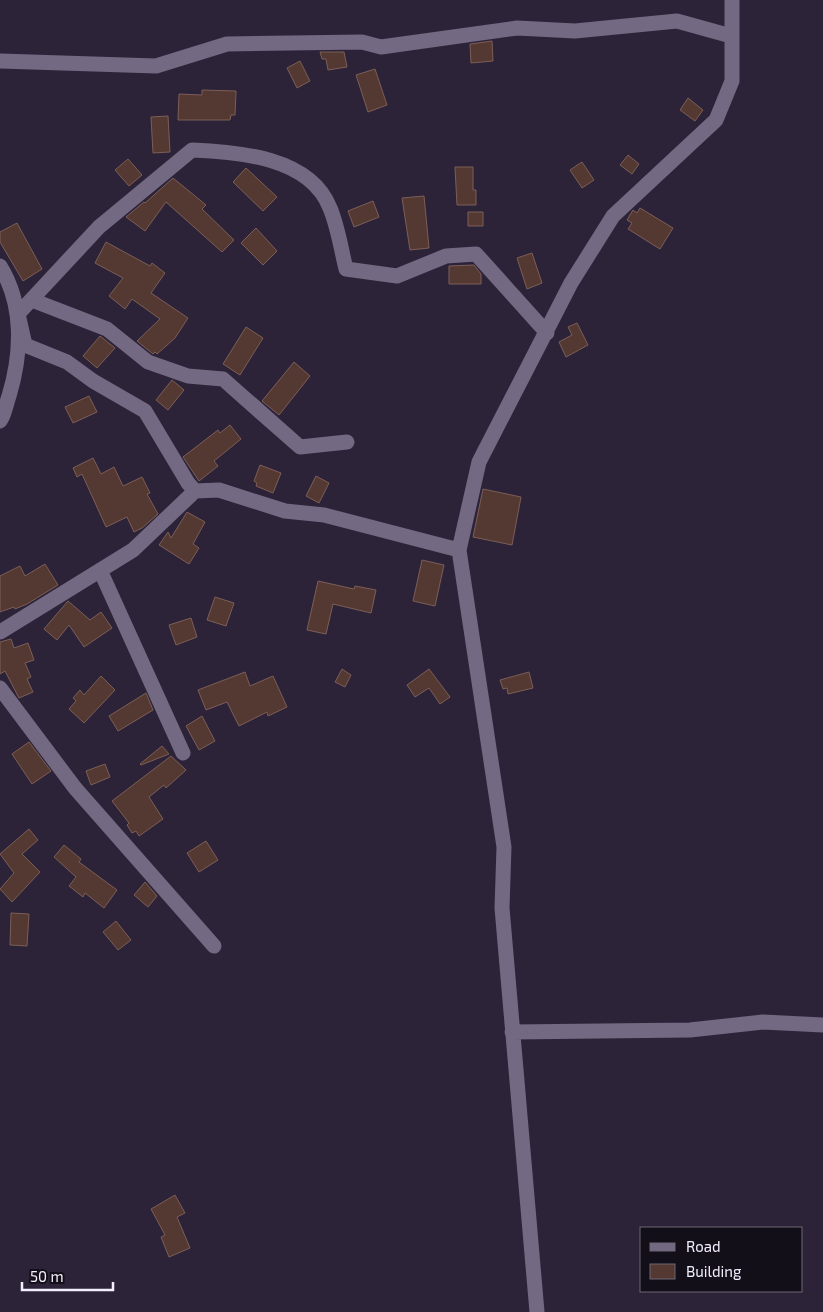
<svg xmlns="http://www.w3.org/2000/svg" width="823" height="1312" font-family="'Exo 2',sans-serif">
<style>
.building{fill:#543932;stroke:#7c5e57}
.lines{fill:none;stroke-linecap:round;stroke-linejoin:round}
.minor{stroke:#736982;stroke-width:15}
</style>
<rect width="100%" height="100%" fill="#2c2339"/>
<!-- building -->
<path class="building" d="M492 41 493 61 471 63 470 44Z
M320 52H344L347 67 328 70 326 59H322Z
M300 61 310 81 297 88 287 68Z
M375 69 387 105 368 112 356 75Z
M202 90 236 91 235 115H231L230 120H178L179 94 202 95Z
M688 98 703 110 695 121 680 110Z
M168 116 170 152 153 153 151 117Z
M628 155 639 164 632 174 620 165Z
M128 159 142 175 129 186 115 170Z
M582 162 594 180 582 188 570 170Z
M455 167H473V190H476V205H457Z
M246 168 277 197 263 211 233 182Z
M173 178 206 205 202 209 234 240 222 252 166 202 145 231 126 217 144 202 145 203Z
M424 196 429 248 410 250 402 198Z
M373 201 379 217 354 227 348 211Z
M640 208 673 228 660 249 628 229 632 223 627 220 633 210 637 213Z
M468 212H483V226H468Z
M17 223 42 269 23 281 0 242V232Z
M256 228 277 251 263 265 241 243Z
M106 242 150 266 152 263 165 273 151 293 188 318 175 338 157 354 155 352 153 354 137 341 160 319 132 299 125 309 109 296 123 278 95 263Z
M532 253 542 283 527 289 517 258Z
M474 265 481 274V284H449V266Z
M577 323 588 345 566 357 559 342 572 335 568 327Z
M246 327 263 338 240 375 223 364Z
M100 336 115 348 97 368 83 356Z
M294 362 310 376 279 415 262 401Z
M172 380 184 390 168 410 156 400Z
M89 396 97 412 73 423 65 407Z
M230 425 241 439 214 461 218 466 199 481 183 457 218 430 220 433Z
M93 458 101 474 114 467 123 486 142 477 150 493 147 494 158 514 142 528 134 532 127 517 106 527 82 474 77 477 73 468Z
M260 465 281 473 273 493 256 486 257 483 254 481Z
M316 476 329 483 319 503 306 496Z
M483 489 521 497 512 545 473 537Z
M187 512 205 522 193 544 199 548 189 564 159 545 168 532 171 538Z
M422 560 444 565 435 606 413 601Z
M45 564 58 585 27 604 15 609 14 607 0 612V576L20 566 25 576Z
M318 581 354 589 355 586 376 590 371 613 333 604 326 634 307 630Z
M215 597 234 603 226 626 207 620Z
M68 601 90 620 101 612 112 628 84 647 69 625 57 640 44 629Z
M191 618 197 637 176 645 169 625Z
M11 639 14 648 28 643 34 660 25 663 31 677 27 679 33 692 19 698 5 671 0 674V642Z
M342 669 351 675 345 687 335 682Z
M429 669 450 697 440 704 429 688 415 697 407 685Z
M245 672 250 686 273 676 287 707 268 716 267 712 239 726 227 702 206 710 198 690Z
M529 672 533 688 508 694 507 688 503 689 500 680Z
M101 676 115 690 84 723 69 709 76 701 73 698 80 690 84 695Z
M146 693 153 710 118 731 109 716Z
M202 716 215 741 199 750 186 726Z
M29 742 51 771 32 784 12 754Z
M162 746 169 754 141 765 140 764Z
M171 756 186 770 166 788 164 785 149 797 163 819 139 836 136 831 132 833 127 825 129 823 112 801Z
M105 764 110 777 91 785 86 771Z
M29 829 38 840 22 854 40 872 12 902 0 889 14 873 0 854Z
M206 841 218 860 199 872 187 853Z
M64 845 81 859 79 862 117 890 104 908 85 893 83 897 69 886 76 877 54 857Z
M145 882 157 896 148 907 134 895Z
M11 913 29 914 27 946 10 945Z
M116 921 131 940 118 950 103 932Z
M175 1195 185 1213 177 1217 190 1248 169 1257 161 1237 165 1235 151 1209Z"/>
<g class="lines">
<!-- minor -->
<path class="minor" d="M0 61 156 66 227 44 362 42 381 47 517 28 575 31 677 21 731 36
M0 266C24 305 22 353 9 396 6 404 5 414 0 421
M32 300 107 329 148 362 188 376 223 379 300 447 347 442
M459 550 324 515 285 511 219 490 195 491 188 483 145 411 93 381 67 362 25 345 18 314 99 227 192 150C239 152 310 157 330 208 338 227 341 249 346 269L397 276 446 256 476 254 547 333
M100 570 183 753
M0 632 133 550 195 491
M0 688 75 788 214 946
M512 1032 690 1030 763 1022 823 1025
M537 1312 502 908 504 847 459 550 479 462 571 283 613 216 716 120 732 81V0"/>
</g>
<!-- legend -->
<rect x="640" y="1227" width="162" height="65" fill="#130f19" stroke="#6d6975"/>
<rect x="650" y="1243" width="25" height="8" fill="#736982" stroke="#6d6975"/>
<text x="686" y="1252" font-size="15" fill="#f4effe">Road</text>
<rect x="650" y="1264" width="25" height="15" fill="#543932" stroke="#6d6975"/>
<text x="686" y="1277" font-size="15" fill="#f4effe">Building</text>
<!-- scale -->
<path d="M22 1282v8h91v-8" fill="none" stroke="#f4effe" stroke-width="2.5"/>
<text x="30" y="1282" font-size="15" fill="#f4effe" stroke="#130f19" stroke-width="4" paint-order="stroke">50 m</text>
</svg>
